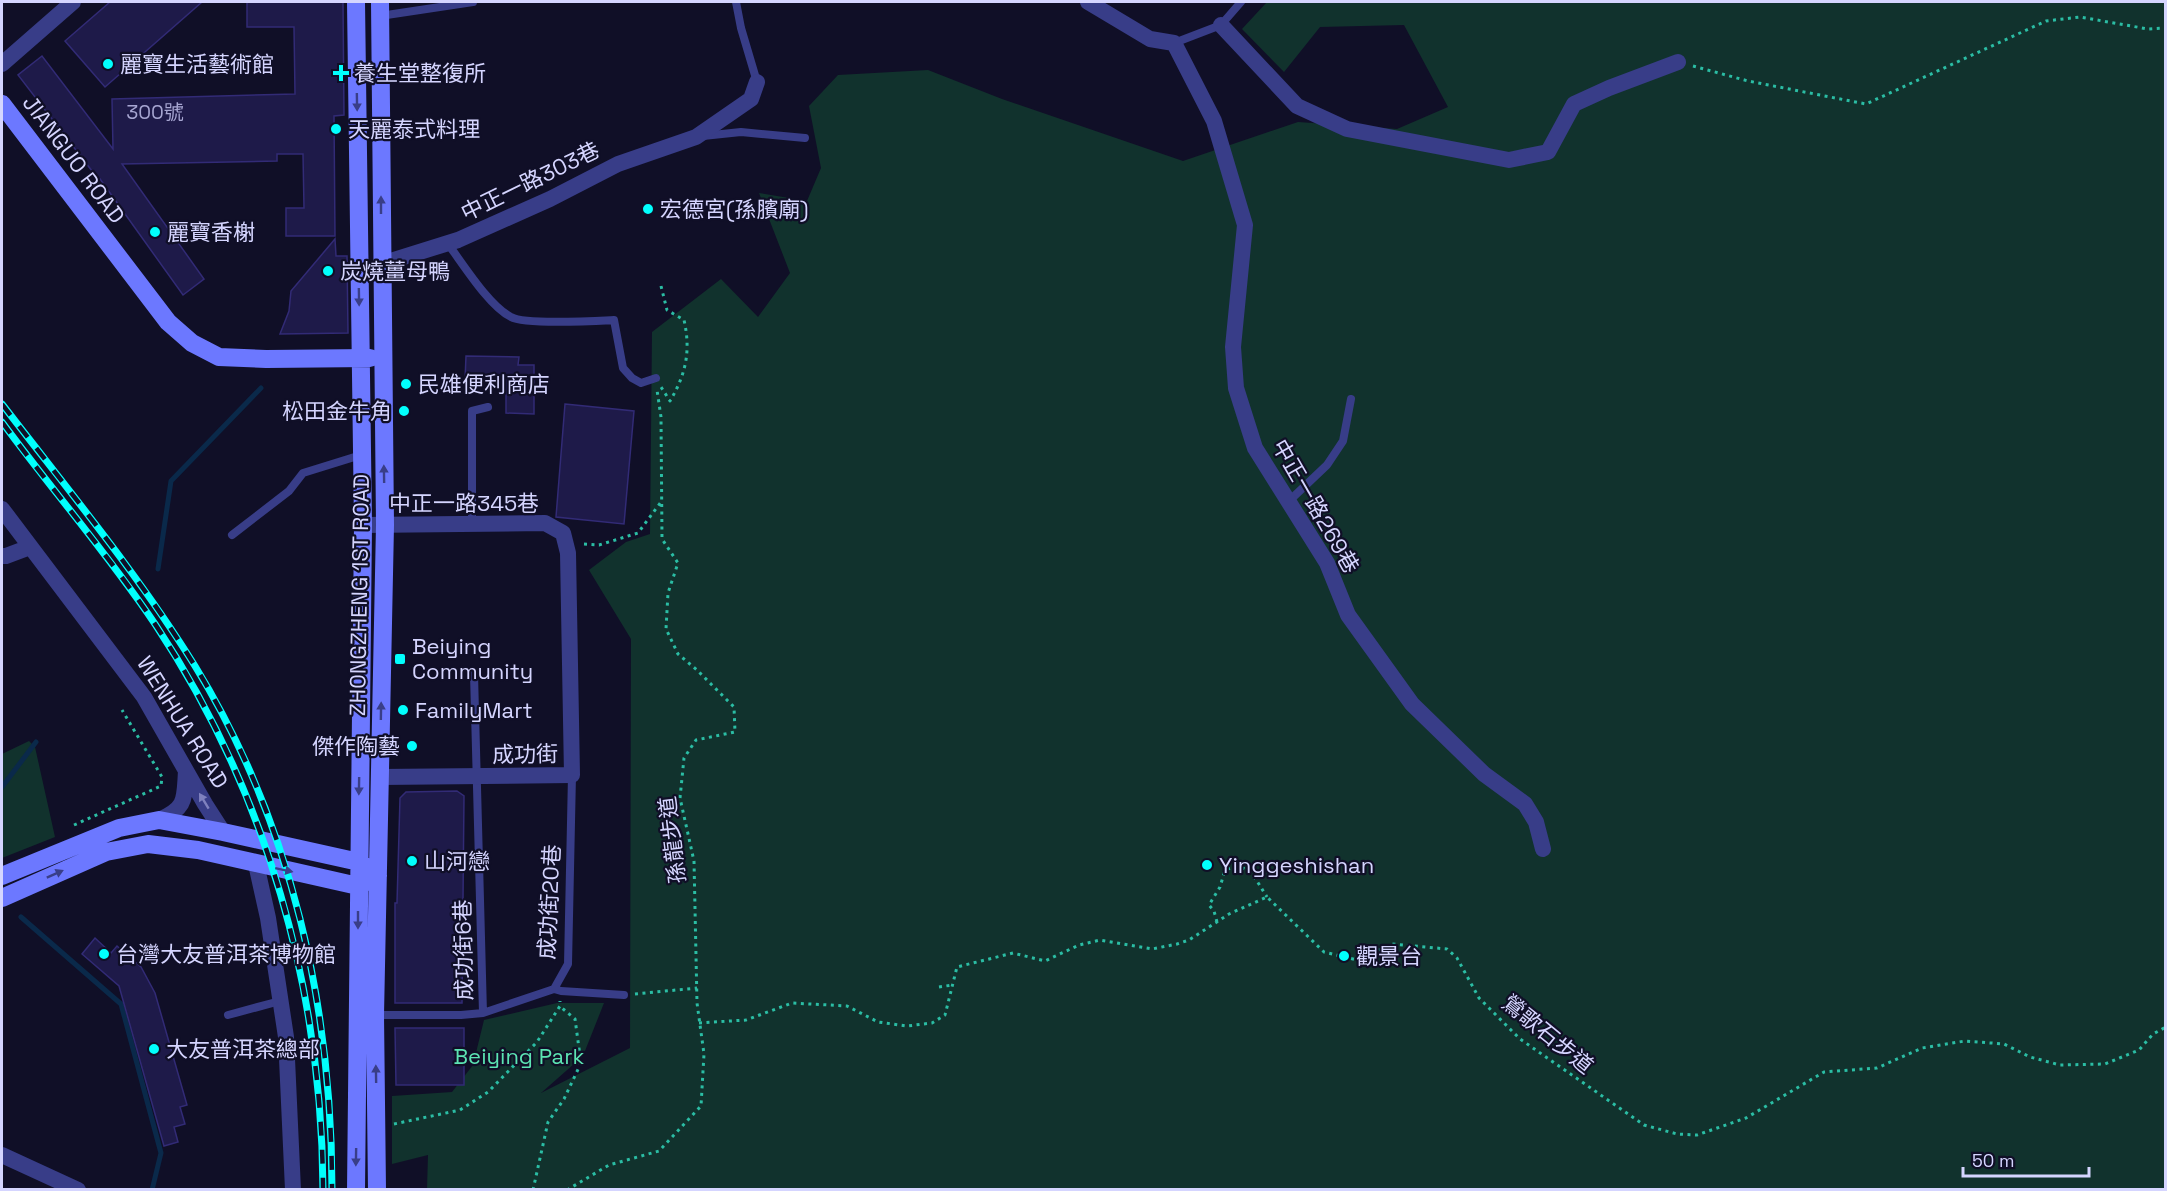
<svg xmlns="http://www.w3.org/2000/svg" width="2167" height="1191" font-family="'Space Grotesk','Noto Sans TC',sans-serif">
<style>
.green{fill:#11322d}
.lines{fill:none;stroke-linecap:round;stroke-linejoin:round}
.stream{stroke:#0a294a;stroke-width:5}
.building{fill:#1e1a49;stroke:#322b76;stroke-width:1.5}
.path{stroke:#2bbda4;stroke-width:3;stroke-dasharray:3 4.5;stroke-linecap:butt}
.lane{stroke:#383d88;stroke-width:8}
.street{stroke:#383d88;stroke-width:16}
.secondary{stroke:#6c78ff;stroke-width:18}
.rail-casing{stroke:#01fffd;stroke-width:7}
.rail{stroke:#100f27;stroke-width:4.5;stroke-dasharray:14;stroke-linecap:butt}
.oneway{fill:#393e88}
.oneway2{fill:#7f81be}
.poi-dot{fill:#01fffd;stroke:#100f27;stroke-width:2}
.labels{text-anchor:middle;stroke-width:4.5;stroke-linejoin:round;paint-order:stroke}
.number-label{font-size:20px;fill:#a7a6d2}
.poi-label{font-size:22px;fill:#d5d5ff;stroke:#100f27;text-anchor:start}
.street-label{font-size:22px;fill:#d5d5ff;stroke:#100f27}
.park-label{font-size:22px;fill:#5ce4b3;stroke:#100f27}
</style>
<rect width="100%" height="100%" fill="#100f27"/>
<!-- green -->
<path class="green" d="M1267 2H2165V1189H427L428 1155 392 1164V1096L452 1092 473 1065 484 1020 557 1003H604L583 1056 541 1093 630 1048 631 639 589 570 626 542 650 534 652 332 721 279 758 317 790 273 759 193 807 201 821 168 809 106 838 75 928 70 1002 99 1183 161 1298 122 1397 129 1448 107 1404 25 1320 27 1284 72 1242 29Z
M29 741 35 747 55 837 2 858V754Z"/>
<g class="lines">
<!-- stream -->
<path class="stream" d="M158 569 171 481 261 388
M2 787 36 742
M21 917 121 1004 161 1153 152 1190"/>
</g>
<!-- building -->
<path class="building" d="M110 2H202L105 87 65 41Z
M247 2H343L344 115 334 116 335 236H286V208H304L303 154H277V161L122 164 204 279 183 295 100 179 99 180 18 75 42 56 113 149 112 99 295 94 294 27H247Z
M335 239 336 256H347L348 333 280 334 289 311 291 291Z
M466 356 519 357 518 365H534V414L506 413V381L465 380Z
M565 404 634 411 624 524 556 517Z
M457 791 464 796 462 1003H395V903H397L400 798 406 792Z
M95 938 111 953 117 946 141 967 155 993 187 1105 180 1107 185 1124 174 1127 178 1142 164 1146 119 986 82 954Z
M395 1028H464V1085H396Z"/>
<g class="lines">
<!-- path -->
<path class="path" d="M1693 66 1748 81 1866 104 2046 21 2080 17 2148 29 2166 28
M661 286 667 310 684 320C691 351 686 374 670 401L661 387
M584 544 599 545 638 533 661 502
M74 825 161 786 162 777 122 710
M1217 922 1214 911 1209 905 1220 887 1225 870C1249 860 1255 879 1267 897
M939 987 952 985
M635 994 697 988
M699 1023 746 1020 792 1003 847 1006 878 1022 907 1026 932 1023 945 1015 957 967 1013 953 1045 961 1079 945 1100 940 1152 949 1177 944 1189 940 1229 914 1267 897 1324 952 1357 960 1392 944 1447 949 1457 958 1479 998 1520 1039 1644 1125 1677 1134 1697 1135 1746 1118 1824 1072 1877 1068 1922 1048 1965 1041 2004 1044 2030 1057 2060 1065 2105 1064 2139 1050 2153 1034 2166 1027
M394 1124 460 1110 488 1092 537 1042 560 1006V1001
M533 1190 548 1122 564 1099 581 1063 575 1019 562 1008
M567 1190 609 1165 659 1151 701 1106 704 1054 697 1003 694 861 680 798 684 758 696 740 735 732 734 707 697 670 678 654 666 629 668 593 678 563 662 539 661 417 657 390"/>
<!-- lane -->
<path class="lane" d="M736 2 741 28 757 82
M380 16 473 2
M1174 43 1221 25 1241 2
M703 136 741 132 805 138
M448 244C463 264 489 306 511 317 525 325 594 321 614 320L623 368 632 378 641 383 656 378
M1288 502 1327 465 1343 441 1351 399
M472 524V411L488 407
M232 535 289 491 303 473 361 455
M474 674 483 1013
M554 989 561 991 624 995
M228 1015 280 1001
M375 1015H461L483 1013 554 989 568 964 572 775"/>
<!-- street -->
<path class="street" d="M1088 2 1150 39 1174 43 1214 121 1245 225 1233 347 1236 388 1255 448 1327 563 1348 615 1412 704 1484 774 1525 804 1536 822 1543 849
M1221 25 1297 106 1347 129 1509 160 1548 152 1574 104 1609 88 1678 62
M2 64 73 2
M381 264 458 240 550 199 618 164 696 137 751 99 757 82
M2 509 144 697 205 804 223 832
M363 525 545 523 563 533 568 553 572 775 380 777
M2 556H6L30 547
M159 820C187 808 184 799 186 771
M256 864 268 918 286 1037 293 1190
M2 1155 78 1190"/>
<!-- secondary -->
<path class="secondary" d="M2 104 168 322 192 343 219 357 266 359 370 358
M2 876 119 828 159 820 223 832 359 862 378 876 358 886 198 850 148 844 106 852 2 898
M356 1190 363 525 356 2
M377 1190 375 1015 385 525 380 2"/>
<defs>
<path id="rail" d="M2 404C68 490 138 574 195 666 292 824 332 1006 332 1190
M2 422C52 490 108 554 155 624 267 792 322 989 323 1190"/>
</defs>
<!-- rail casing -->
<use href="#rail" class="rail-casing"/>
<!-- rail -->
<use href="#rail" class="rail"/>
</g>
<!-- one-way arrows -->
<defs><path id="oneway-solid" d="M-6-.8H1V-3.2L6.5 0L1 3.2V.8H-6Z" transform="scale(1.5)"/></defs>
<g class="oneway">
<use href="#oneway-solid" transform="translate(357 102) rotate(89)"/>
<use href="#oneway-solid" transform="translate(381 205) rotate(-90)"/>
<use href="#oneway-solid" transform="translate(359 297) rotate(89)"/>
<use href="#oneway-solid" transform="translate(384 474) rotate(-91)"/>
<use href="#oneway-solid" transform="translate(381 711) rotate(-89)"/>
<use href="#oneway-solid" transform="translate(359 786) rotate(91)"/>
<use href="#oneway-solid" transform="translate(284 870) rotate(12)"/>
<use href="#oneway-solid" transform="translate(55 874) rotate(-24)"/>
<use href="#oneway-solid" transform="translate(358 920) rotate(90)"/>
<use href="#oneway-solid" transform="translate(376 1074) rotate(-91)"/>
<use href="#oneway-solid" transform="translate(356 1157) rotate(91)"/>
</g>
<use class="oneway2" href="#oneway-solid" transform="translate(204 801) rotate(-121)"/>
<!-- markers -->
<g class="poi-dot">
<circle cx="108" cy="64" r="6"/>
<path d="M338 64h6v6h6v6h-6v6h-6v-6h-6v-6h6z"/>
<circle cx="336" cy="129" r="6"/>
<circle cx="648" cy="209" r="6"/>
<circle cx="155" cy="232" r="6"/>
<circle cx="328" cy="271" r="6"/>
<circle cx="406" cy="384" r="6"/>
<circle cx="404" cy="411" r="6"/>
<rect x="394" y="653" width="12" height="12" rx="3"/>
<circle cx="403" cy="710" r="6"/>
<circle cx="412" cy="746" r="6"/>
<circle cx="412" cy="861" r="6"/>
<circle cx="1207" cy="865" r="6"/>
<circle cx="104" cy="954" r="6"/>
<circle cx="1344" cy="956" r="6"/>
<circle cx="154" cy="1049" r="6"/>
</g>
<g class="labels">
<!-- number labels -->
<g class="number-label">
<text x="155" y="119">300號</text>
</g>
<!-- poi labels -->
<g class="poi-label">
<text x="120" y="72">麗寶生活藝術館</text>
<text x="354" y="81">養生堂整復所</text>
<text x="348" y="137">天麗泰式料理</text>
<text x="660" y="217">宏德宮(孫臏廟)</text>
<text x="167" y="240">麗寶香榭</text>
<text x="340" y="279">炭燒薑母鴨</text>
<text x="418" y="392">民雄便利商店</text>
<text x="392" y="419" text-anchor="end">松田金牛角</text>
<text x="412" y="654">Beiying<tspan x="412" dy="25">Community</tspan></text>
<text x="415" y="718">FamilyMart</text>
<text x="400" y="754" text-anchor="end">傑作陶藝</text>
<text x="424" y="869">山河戀</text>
<text x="1219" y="873">Yinggeshishan</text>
<text x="116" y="962">台灣大友普洱茶博物館</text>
<text x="1356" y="964">觀景台</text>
<text x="166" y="1057">大友普洱茶總部</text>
</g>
<!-- street labels -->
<g class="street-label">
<text transform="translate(74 159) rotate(53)" y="8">JIANGUO ROAD</text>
<text transform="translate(530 181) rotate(-26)" y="8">中正一路303巷</text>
<text x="464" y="511">中正一路345巷</text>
<text transform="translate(1316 506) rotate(60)" y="8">中正一路269巷</text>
<text transform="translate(359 595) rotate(-89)" y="8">ZHONGZHENG 1ST ROAD</text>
<text transform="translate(183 722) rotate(58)" y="8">WENHUA ROAD</text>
<text transform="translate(525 754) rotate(-1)" y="8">成功街</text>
<text transform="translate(672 840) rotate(-97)" y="8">孫龍步道</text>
<text transform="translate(549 902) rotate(-87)" y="8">成功街20巷</text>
<text transform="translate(463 950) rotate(-91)" y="8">成功街6巷</text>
<text transform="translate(1548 1034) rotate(39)" y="8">鶯歌石步道</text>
</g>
<!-- park labels -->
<g class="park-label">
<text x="519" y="1064">Beiying Park</text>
</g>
</g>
<!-- border -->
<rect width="2167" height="1191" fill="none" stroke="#d5d5ff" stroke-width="6"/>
<!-- scale -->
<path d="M1963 1167v9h126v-9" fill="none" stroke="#d5d5ff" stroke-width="3"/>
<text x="1972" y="1167" font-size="18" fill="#d5d5ff" stroke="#100f27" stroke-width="4.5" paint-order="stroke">50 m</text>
</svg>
